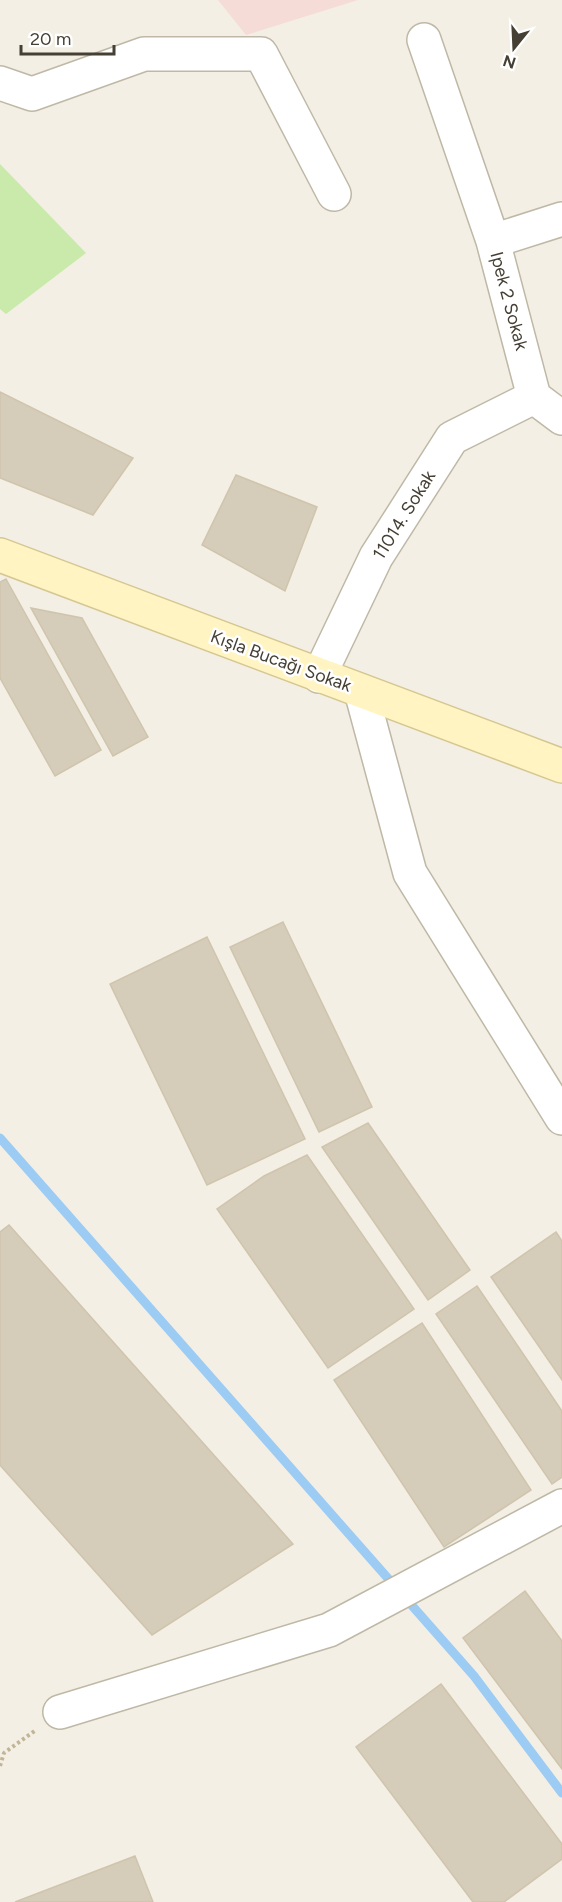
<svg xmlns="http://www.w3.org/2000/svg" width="562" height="1902" font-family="Figtree,sans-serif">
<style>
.medical{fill:#f5dcd6}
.green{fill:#c9eaaa}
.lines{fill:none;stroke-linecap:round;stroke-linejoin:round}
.stream{stroke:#9ccbf4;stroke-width:9}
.building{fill:#d5ccb9;stroke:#d0c4ac;stroke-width:1.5}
.street-casing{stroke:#bfb8a6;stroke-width:36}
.secondary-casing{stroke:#d5c791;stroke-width:36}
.path{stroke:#c1b597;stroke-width:4;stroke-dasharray:3 3;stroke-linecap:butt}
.street{stroke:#fff;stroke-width:33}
.secondary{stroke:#fff4c2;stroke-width:33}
.labels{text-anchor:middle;stroke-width:5;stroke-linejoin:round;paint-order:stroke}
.street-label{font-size:18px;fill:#453f34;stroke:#fff}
</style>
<rect width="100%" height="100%" fill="#f3efe4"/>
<!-- medical -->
<path class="medical" d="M218 0H358L246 35Z"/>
<!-- green -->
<path class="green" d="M0 164 86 253 6 314 0 309Z"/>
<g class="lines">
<!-- stream -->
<path class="stream" d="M0 1138 474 1676 562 1793"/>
</g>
<!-- building -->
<path class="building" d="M0 392 133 458 93 515 0 478Z
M236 475 317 507 285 591 202 545Z
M6 579 101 750 55 776 0 678V582Z
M31 608 82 618 148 737 113 756Z
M283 922 372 1107 319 1132 230 947Z
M207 937 305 1139 207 1185 110 984Z
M368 1123 470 1270 428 1300 322 1147Z
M307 1155 414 1309 328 1368 217 1209 264 1176Z
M9 1225 293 1544 152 1635 0 1465V1232Z
M556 1232 562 1241V1380L491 1277Z
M477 1286 562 1411V1477L552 1484 436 1314Z
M422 1323 531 1490 444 1547 334 1380Z
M525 1591 562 1641V1769L463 1638Z
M441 1684 562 1844V1859L504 1902H473L356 1747Z
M135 1856 153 1902H15Z"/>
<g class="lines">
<defs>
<path id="street" d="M424 40 493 241
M0 83 32 94 144 54H261L334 194
M534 397 493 241 562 219
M534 397 562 418
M319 676 376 557 452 438 534 397
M361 691 410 873 562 1118
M60 1712 329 1630 562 1506"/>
<path id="secondary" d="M0 555 562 766"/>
</defs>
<!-- street casing -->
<use href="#street" class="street-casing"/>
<!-- secondary casing -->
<use href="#secondary" class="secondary-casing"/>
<!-- path -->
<path class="path" d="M0 1766 4 1753 36 1730"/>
<!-- street -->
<use href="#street" class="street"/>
<!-- secondary -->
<use href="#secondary" class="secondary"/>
</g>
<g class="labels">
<!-- street labels -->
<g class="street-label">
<text transform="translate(509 301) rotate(75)" y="6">Ipek 2 Sokak</text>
<text transform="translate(404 515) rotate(-58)" y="6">11014. Sokak</text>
<text transform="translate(281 661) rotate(20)" y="6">Kışla Bucağı Sokak</text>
</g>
</g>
<!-- north arrow -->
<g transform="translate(514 48) rotate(198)" stroke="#ffffff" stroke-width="4.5" paint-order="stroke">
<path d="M0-4.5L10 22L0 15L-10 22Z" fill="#453f34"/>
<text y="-9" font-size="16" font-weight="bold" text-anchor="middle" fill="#453f34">N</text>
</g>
<!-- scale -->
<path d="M21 45v9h93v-9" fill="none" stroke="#453f34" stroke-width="3"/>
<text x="30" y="45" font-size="18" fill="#453f34" stroke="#ffffff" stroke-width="4.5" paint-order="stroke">20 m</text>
</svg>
